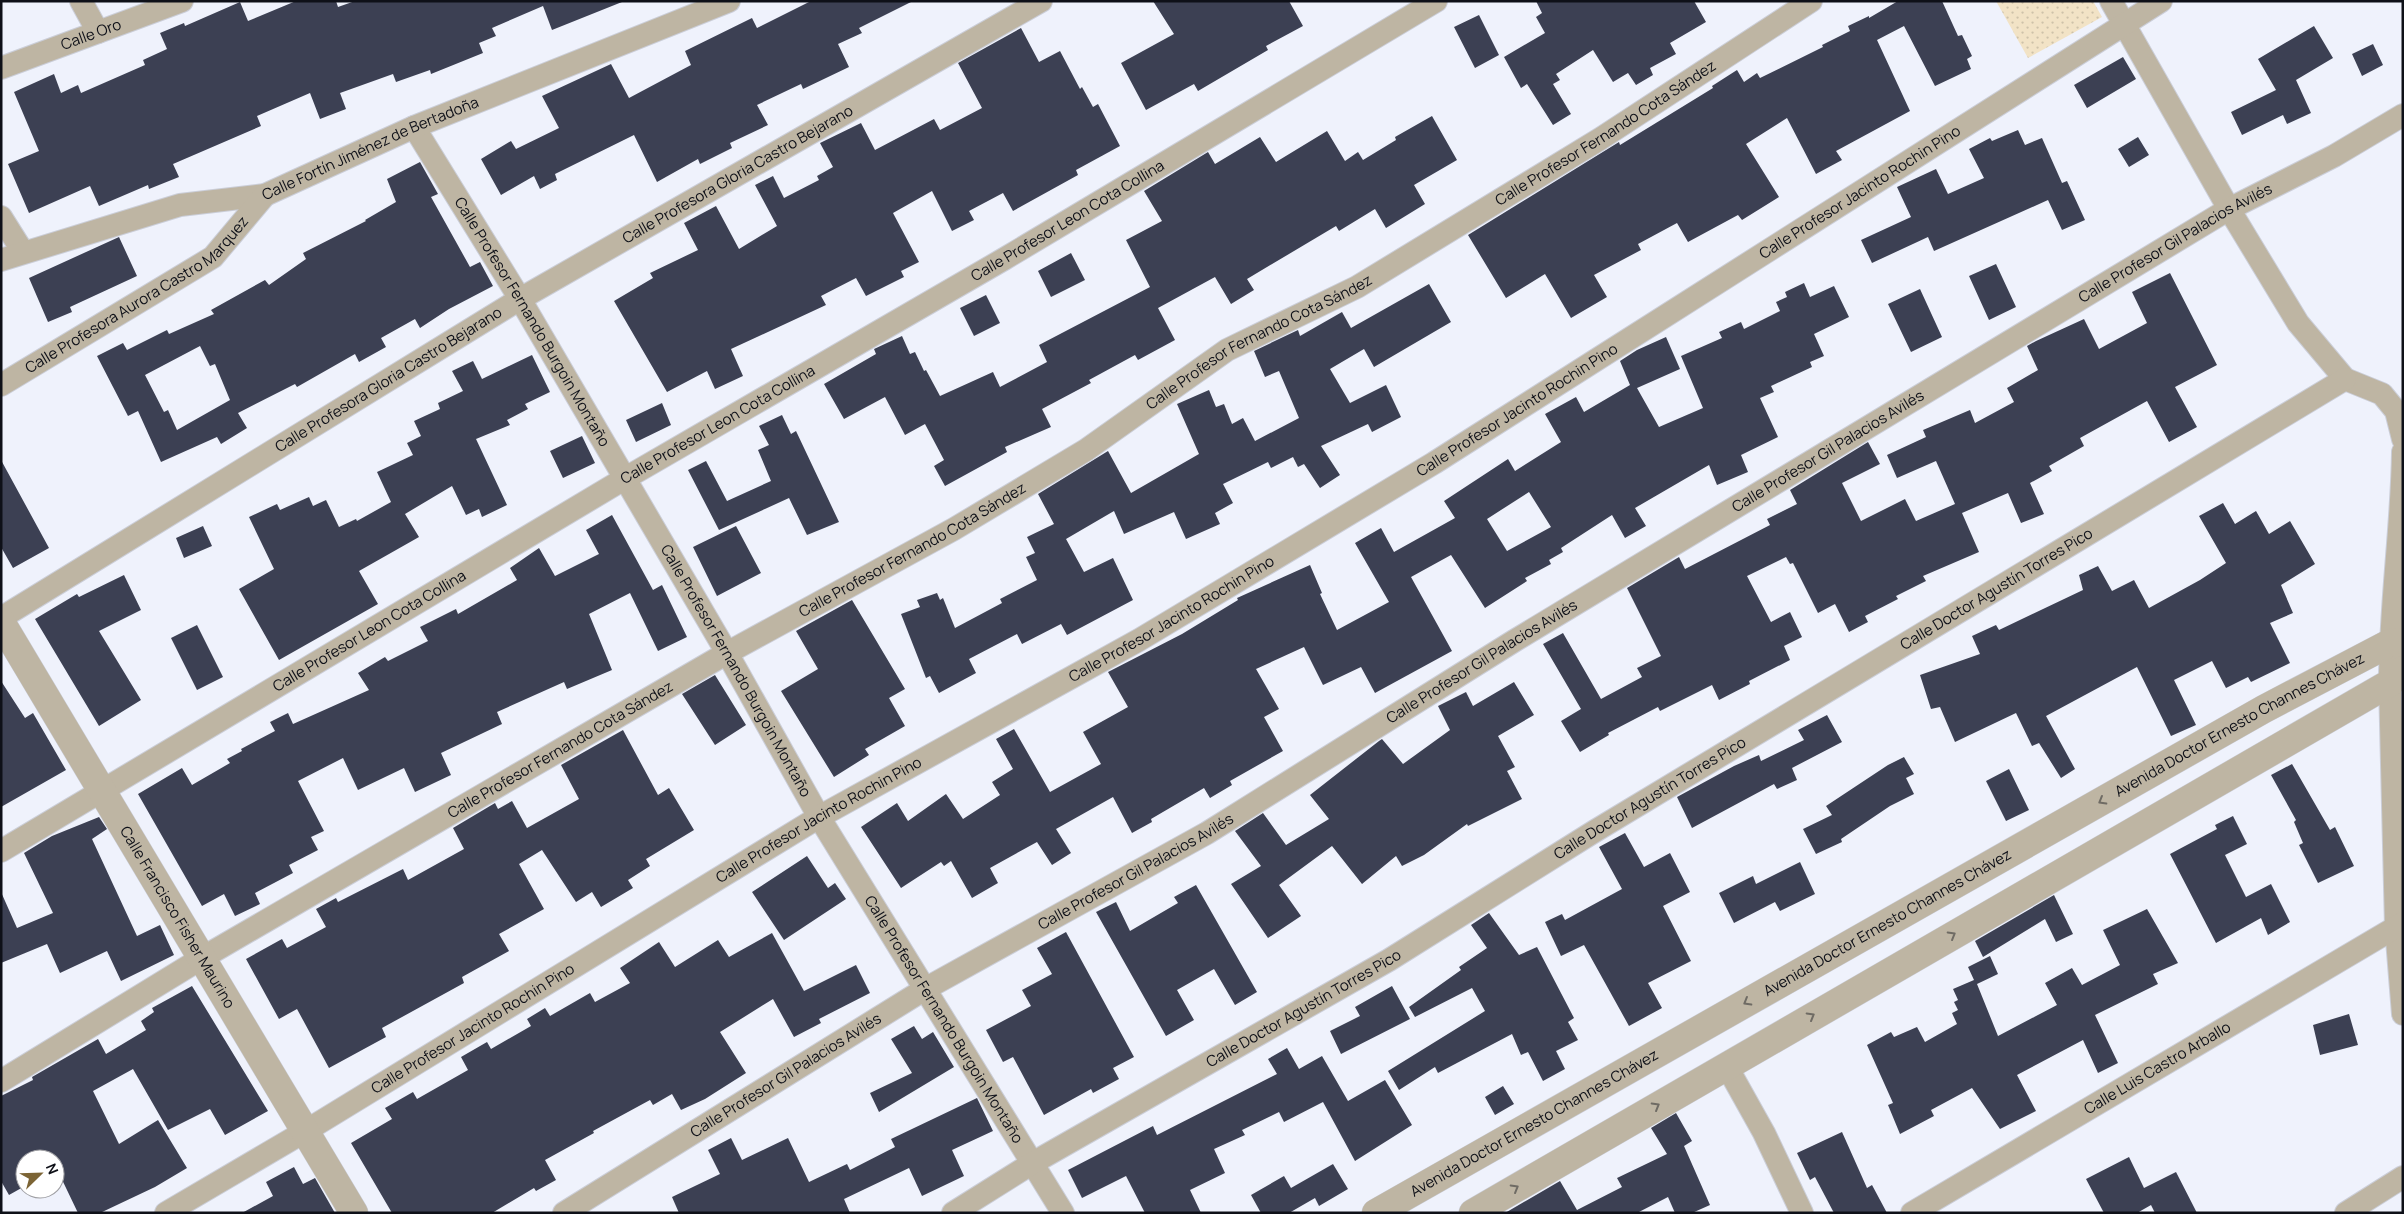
<svg xmlns="http://www.w3.org/2000/svg" width="2404" height="1214" font-family="Manrope,sans-serif">
<style>
.grass{fill:url(#grass-dots)}
.building{fill:#3c4053;fill-rule:evenodd}
.lines{fill:none;stroke-linecap:round;stroke-linejoin:round}
.minor-casing{stroke:#cbced8;stroke-width:24}
.tertiary-casing{stroke:#cbced8;stroke-width:29}
.minor{stroke:#beb5a3;stroke-width:22}
.tertiary{stroke:#beb5a3;stroke-width:28}
.oneway{stroke:#6f6b64}
.labels{text-anchor:middle;stroke-width:5;stroke-linejoin:round;paint-order:stroke}
.street-label{font-size:15px;fill:#0e1018;stroke:#fff}
</style>
<defs>
<pattern id="grass-dots" width="8" height="8" patternUnits="userSpaceOnUse" patternTransform="scale(1.25)"><rect width="8" height="8" fill="#f2e3c6"/><path d="M2 2h.1M6 6h.1" fill="none" stroke="#cec2a9" stroke-width="1.8" stroke-linecap="round"/></pattern>
</defs>
<rect width="100%" height="100%" fill="#eff2fc"/>
<!-- grass -->
<path class="grass" d="M1996 1H2093L2102 17 2028 58Z"/>
<!-- building -->
<path class="building" d="M296 1H336L338 7 355 1 622 2 552 30 543 6 492 28 496 36 479 43 483 53 431 74 430 70 396 82 393 74 340 93 346 109 320 119 310 93 257 116 261 126 173 164 179 177 149 189 148 185 99 206 90 186 29 213 8 164 39 151 14 92 54 74 61 93 78 85 81 93 145 65 143 60 167 49 160 33 184 23 185 26 240 2 248 21Z
M811 1H913L859 28 862 33 838 44 849 67 803 89 801 84 757 105 768 125 730 143 732 148 700 164 698 159 657 182 634 135 555 174 557 180 540 189 534 176 501 195 481 159 511 141 516 149 559 128 542 96 611 64 629 98 691 65 685 51 752 18 757 28Z
M1153 1H1289L1303 26 1266 46 1268 50 1198 91 1194 84 1146 110 1121 63 1174 34Z
M1536 1H1694L1706 22 1670 43 1676 54 1650 68 1653 75 1636 85 1628 73 1613 82 1593 50 1556 74 1560 80 1553 84 1571 114 1553 125 1527 84 1521 88 1504 57 1545 33 1536 17 1542 13Z
M1898 1H1942L1958 36 1962 35 1972 56 1967 59 1971 69 1935 86 1904 26 1877 40 1910 111 1836 151 1842 160 1816 174 1787 118 1746 144 1779 197 1742 220 1738 215 1688 242 1677 223 1638 244 1641 250 1594 275 1607 297 1571 318 1545 274 1506 298 1468 235 1619 142 1620 145 1713 88 1712 86 1737 70 1744 82 1757 73 1760 78 1823 47 1822 45 1850 31 1848 26 1869 16V18Z
M1479 15 1499 55 1475 68 1454 27Z
M2314 26 2333 58 2296 80 2311 113 2287 124 2283 115 2242 135 2231 112 2276 90 2258 59Z
M1021 28 1039 62 1060 51 1080 89 1082 87 1093 107 1098 104 1120 146 1076 170 1078 175 1013 211 1003 193 969 211 974 220 952 231 932 191 893 213 919 262 901 271 904 277 866 296 856 278 821 296 826 305 731 349 743 376 715 389 707 371 667 392 614 301 653 278 650 273 698 250 684 223 716 206 739 249 777 226 755 185 773 176 784 198 819 180 817 176 833 167 820 143 861 123 875 150 934 119 940 130 982 108 958 63Z
M2373 44 2383 65 2362 76 2352 54Z
M2123 57 2136 79 2087 108 2074 85Z
M1432 116 1457 160 1414 185 1425 204 1386 228 1375 209 1339 231 1336 226 1247 279 1254 290 1231 304 1215 277 1158 308 1175 340 1138 360 1135 355 1089 380 1091 383 1042 409 1051 427 1005 447 1007 452 945 486 934 466 944 460 925 424 905 435 885 397 844 419 824 384 876 354 874 349 902 336 910 354 915 352 924 371 926 370 940 396 993 372 1000 387 1047 362 1039 345 1150 287 1126 240 1162 221 1144 191 1208 152 1215 164 1260 137 1276 162 1327 131 1345 161 1358 152 1363 160 1396 140 1395 137Z
M2018 130 2025 145 2042 138 2062 183 2067 181 2085 220 2062 230 2048 200 1934 251 1928 237 1872 263 1861 240 1911 217 1897 187 1936 169 1948 194 1984 178 1969 149 1990 138 1992 141Z
M2138 137 2149 155 2129 167 2118 149Z
M420 162 438 194 431 197 470 267 480 262 493 286 449 309 420 328 415 319 381 338 386 347 359 362 355 354 297 387 295 384 238 413 247 428 221 444 217 437 161 462 138 411 128 416 97 356 123 343 127 350 167 330 169 334 214 314 211 310 265 280 269 285 306 259 303 253 366 221 365 220 396 202 387 179ZM200 346 210 366 215 364 230 400 177 430 168 410 164 412 145 375Z
M119 237 137 276 70 307 72 312 48 322 29 278Z
M1071 253 1085 280 1051 297 1038 271Z
M1996 264 2016 307 1989 320 1969 276Z
M2170 273 2217 365 2175 387 2197 427 2169 442 2147 401 2080 438 2084 446 2049 466 2052 471 2030 483 2044 514 2021 523 2008 493 1962 513 1979 552 1923 576 1926 581 1896 596 1898 599 1865 616 1868 622 1849 632 1835 604 1818 613 1793 563 1790 564 1786 557 1747 576 1771 622 1790 612 1802 637 1784 646 1790 660 1749 681 1750 684 1719 700 1712 685 1660 711 1658 707 1608 733 1609 735 1580 752 1561 721 1581 709 1543 644 1563 633 1601 699 1642 677 1637 668 1661 656 1627 588 1679 557 1685 569 1770 525 1767 519 1797 504 1790 490 1868 442 1880 464 1842 483 1861 521 1905 499 1916 521 1955 504 1936 461 1897 478 1887 455 1926 437 1923 430 1970 410 1975 423 2014 402 2007 388 2038 370 2027 346 2036 341 2084 319 2099 349 2147 323 2132 292Z
M1804 283 1810 297 1834 286 1849 317 1814 334 1824 356 1810 362 1812 367 1771 386 1774 392 1760 398 1778 437 1741 455 1748 472 1717 485 1709 465 1635 508 1646 526 1625 538 1612 515 1561 548 1563 552 1549 560 1551 564 1525 578 1527 581 1485 608 1451 555 1411 577 1452 651 1375 693 1361 667 1323 685 1304 647 1256 669 1279 709 1264 717 1283 751 1230 781 1232 785 1210 798 1204 788 1151 819 1152 822 1132 833 1113 797 1056 829 1071 853 1052 865 1037 842 990 868 998 883 972 898 951 861 944 866 941 862 901 888 861 827 897 803 908 821 946 794 963 819 1000 795 992 782 1013 769 996 739 1014 729 1050 792 1101 764 1083 732 1128 707 1108 672 1182 634 1238 600 1237 598 1310 565 1322 593 1320 594 1337 630 1389 602 1355 543 1381 528 1394 552 1455 518 1444 501 1508 459 1515 471 1561 442 1545 414 1576 397 1584 412 1630 385 1620 361 1637 350 1666 337 1680 369 1637 388 1659 427 1703 408 1681 356 1722 338 1719 332 1741 322 1744 329 1780 311 1776 302 1787 297 1785 292ZM1529 492 1551 527 1507 551 1487 519Z
M1429 284 1451 322 1374 367 1364 349 1330 369 1350 403 1386 385 1401 417 1372 432 1368 424 1321 446 1340 475 1320 488 1304 464 1298 467 1293 457 1271 468 1268 462 1223 484 1233 503 1215 513 1220 524 1186 539 1174 512 1124 534 1114 511 1066 539 1084 572 1113 558 1133 600 1067 635 1061 624 1022 644 1017 634 969 659 976 673 939 693 930 676 926 678 901 614 920 607 917 600 937 593 940 600 943 598 955 628 1002 603 1000 599 1037 580 1026 557 1035 553 1027 537 1054 524 1038 494 1108 451 1131 493 1199 454 1177 404 1209 390 1216 407 1224 404 1232 424 1243 418 1255 441 1299 418 1279 371 1265 377 1254 351 1298 330 1300 336 1342 312 1351 328Z
M1920 289 1942 337 1911 352 1888 304Z
M986 295 1000 323 974 336 960 308Z
M532 355 550 392 525 404 528 409 507 420 510 425 476 439 507 505 482 517 479 509 466 515 452 486 405 514 419 537 359 571 378 604 279 660 239 589 274 569 249 517 277 504 280 510 309 497 313 506 326 500 339 527 356 519 357 521 391 502 377 472 413 455 407 443 421 436 414 421 440 409 438 403 463 391 452 371 473 361 482 379Z
M662 403 671 425 636 442 626 420Z
M782 415 791 434 796 431 839 522 807 535 789 498 719 530 688 470 706 461 727 501 771 481 758 450 769 445 759 426Z
M582 436 595 463 563 478 550 451Z
M1 460 49 548 13 568 1 547Z
M2223 503 2235 524 2256 511 2269 534 2290 521 2315 564 2281 585 2293 613 2270 623 2290 663 2251 682 2248 677 2226 688 2212 661 2174 680 2196 725 2171 736 2137 667 2046 716 2075 769 2061 778 2039 743 2032 746 2016 713 1955 742 1940 707 1931 709 1920 675 1980 654 1972 636 1996 625 1999 630 2083 590 2079 575 2098 566 2112 591 2134 580 2149 608 2200 580 2226 563 2199 516Z
M612 515 653 590 662 585 687 637 658 651 630 593 589 614 612 670 567 689 564 682 497 712 502 724 441 753 451 775 415 792 404 768 358 790 343 758 298 781 324 831 311 837 318 850 289 865 293 873 255 893 260 904 235 916 224 894 202 906 138 794 182 768 192 785 230 763 227 759 242 751 241 749 275 731 270 722 288 713 293 724 369 690 358 673 385 657 388 661 428 641 420 627 456 609 458 614 517 580 510 568 539 548 555 576 599 554 586 530Z
M203 526 212 546 184 558 176 538Z
M736 526 761 573 717 596 693 547Z
M124 575 141 610 99 631 141 700 99 726 35 619 77 594 79 597Z
M852 600 905 689 889 698 905 726 865 749 869 755 834 777 781 691 818 669 796 631Z
M197 625 223 677 197 690 171 638Z
M715 675 746 725 715 745 682 694Z
M1 681 25 718 33 713 66 770 1 807Z
M1514 682 1534 715 1498 736 1515 767 1507 771 1522 799 1468 826 1467 824 1424 855 1402 866 1396 856 1362 884 1332 846 1279 885 1301 916 1268 938 1231 884 1261 866 1235 831 1263 813 1286 845 1329 819 1310 795 1379 741 1382 739 1403 764 1450 730 1438 706 1466 692 1473 706Z
M1827 715 1842 742 1792 768 1797 780 1777 789 1774 784 1692 828 1677 797 1734 766 1759 755 1761 761 1804 740 1798 730Z
M623 730 658 795 669 788 694 830 646 859 650 866 628 880 633 888 601 907 592 892 576 902 542 850 519 864 544 909 499 934 509 951 462 977 464 983 382 1028 386 1037 329 1068 297 1009 279 1019 246 959 282 939 287 948 326 927 316 909 336 898 338 902 403 869 408 880 464 849 453 828 495 803 498 809 512 801 527 828 579 799 561 765Z
M1904 757 1914 774 1906 778 1914 794 1890 806 1841 839 1842 842 1816 854 1803 829 1832 815 1826 806 1888 765Z
M2292 764 2330 830 2335 827 2354 866 2318 883 2299 845 2303 843 2294 822 2296 820 2271 775Z
M2009 769 2029 810 2006 821 1986 781Z
M2233 816 2247 844 2225 855 2246 897 2271 884 2290 922 2268 935 2261 918 2216 943 2170 854 2217 829 2215 825Z
M99 817 107 829 92 839 137 936 160 925 174 955 121 981 107 951 60 973 47 944 1 963V892L17 928 53 913 24 853 52 836Z
M1625 833 1644 867 1670 853 1690 892 1663 906 1691 961 1648 983 1662 1008 1629 1026 1584 945 1561 956 1545 922 1562 914 1565 920 1622 889 1599 847Z
M807 856 828 888 835 883 846 899 784 940 752 892Z
M1800 862 1815 894 1780 911 1775 902 1734 923 1719 893 1753 876 1756 884Z
M1196 885 1257 992 1235 1005 1214 969 1177 990 1194 1020 1166 1036 1096 912 1116 902 1130 931 1178 903 1174 897Z
M2054 895 2073 934 2056 942 2045 919 1983 957 1975 941Z
M2147 909 2178 963 2153 974 2158 984 2095 1015 2118 1063 2098 1073 2083 1040 2017 1075 2036 1111 2000 1129 1972 1088 1931 1110 1934 1116 1900 1134 1888 1105 1893 1103 1867 1045 1891 1032 1894 1037 1917 1027 1925 1042 1957 1024 1952 1013 1958 1010 1954 1002 1958 1000 1953 989 1974 980 1968 967 1990 956 1998 974 1977 984 1998 1036 2057 1005 2045 983 2072 968 2082 985 2120 965 2103 930Z
M1489 913 1519 955 1537 947 1574 1018 1568 1022 1578 1040 1556 1051 1565 1069 1543 1081 1528 1052 1521 1055 1512 1034 1438 1073 1435 1067 1399 1090 1388 1071 1485 1011 1472 988 1415 1017 1409 1007 1461 970 1459 967 1487 948 1471 925Z
M1066 932 1134 1057 1113 1068 1119 1079 1093 1093 1091 1089 1044 1115 1013 1057 1003 1062 986 1030 1031 1006 1022 990 1052 974 1037 948Z
M772 933 804 991 856 965 870 993 819 1019 821 1023 794 1037 773 999 720 1032 746 1073 705 1099 681 1110 672 1094 653 1105 650 1100 593 1131 594 1133 545 1160 556 1180 536 1191 534 1188 492 1213H392L351 1143 392 1119 385 1108 413 1092 417 1099 468 1070 461 1057 487 1042 491 1049 531 1026 527 1019 545 1008 550 1016 590 993 595 1002 630 983 620 968 659 942 675 967 718 940 729 957Z
M192 986 268 1111 225 1135 210 1109 168 1130 133 1069 93 1091 119 1144 158 1120 187 1168 155 1187 100 1213H78L55 1165V1159H25V1186L9 1195 1 1181V1096L33 1080 32 1077 98 1039 106 1054 146 1030 141 1021 154 1012 152 1008Z
M1392 986 1410 1019 1341 1054 1330 1031 1360 1016 1355 1007Z
M2349 1014 2358 1045 2320 1055 2313 1025Z
M914 1026 922 1039 933 1032 954 1067 879 1112 870 1093 912 1073 891 1039Z
M1287 1048 1299 1069 1322 1056 1348 1101 1385 1080 1412 1125 1355 1161 1323 1102 1284 1122 1279 1112 1242 1130 1245 1135 1214 1149 1225 1173 1190 1190 1201 1213H1145L1126 1176 1082 1198 1068 1170 1153 1126 1157 1135 1277 1074 1268 1059Z
M1503 1086 1514 1104 1495 1115 1485 1097Z
M977 1098 993 1131 952 1150 964 1176 922 1196 909 1168 844 1199 850 1213H679L672 1197 720 1174 708 1150 731 1138 742 1160 788 1138 809 1182 847 1164 850 1170 895 1147 891 1139Z
M1676 1113 1692 1141 1684 1146 1710 1205 1692 1213H1675L1668 1197 1637 1213H1505L1560 1181 1577 1210 1622 1187 1617 1178 1667 1154 1651 1128Z
M1842 1132 1867 1188 1872 1185 1887 1213H1834L1815 1177 1810 1180 1797 1153Z
M2129 1157 2144 1188 2176 1172 2197 1213H2155L2151 1205 2137 1213H2104L2086 1179Z
M1333 1164 1348 1189 1319 1206 1315 1198 1289 1213H1261L1251 1195 1284 1176 1291 1188Z
M294 1167 303 1184 315 1178 335 1213H242L273 1196 266 1182Z"/>
<g class="lines">
<defs>
<g id="minor">
<path d="M81 1 98 32"/>
<path d="M2111 1 2229 209 2298 323 2345 379 2382 394 2396 411 2403 439"/>
<path id="s1" d="M1 68 182 1"/>
<path id="s2" d="M414 127 520 299 727 653 819 817 1063 1213"/>
<path d="M1 217 23 252"/>
<path id="s3" d="M1 260 180 205 265 195 414 127 729 1"/>
<path id="s4" d="M1 385 213 257 265 195"/>
<path d="M2403 452C2402 529 2390 606 2390 683L2396 927 2403 1014"/>
<path id="s5" d="M1 618 520 299 1041 1"/>
<path id="s6" d="M1 851 624 479 1004 259 1436 1"/>
<path d="M1726 1065 1764 1133 1802 1213"/>
<path id="s7" d="M1 1081 202 958 727 653 954 529 1086 450 1227 350 1357 287 1600 139 1811 1"/>
<path id="s8" d="M166 1213 304 1132 819 817 1139 640 1434 463 2161 1"/>
<path id="s9" d="M564 1213 925 989 1207 833 1514 641 2229 209 2334 156 2403 115"/>
<path id="s10" d="M953 1213 1031 1164 1389 960 1595 831 2345 379"/>
<path id="s11" d="M1912 1213 2403 923"/>
<path d="M2346 1213 2403 1177"/>
</g>
<g id="tertiary">
<path id="s12" d="M1 622 354 1213"/>
<path id="s13" d="M1376 1213 2264 709 2390 643 2403 642"/>
<path d="M1473 1213 2390 683 2403 670"/>
</g>
</defs>
<!-- minor casing -->
<use href="#minor" class="minor-casing"/>
<!-- tertiary casing -->
<use href="#tertiary" class="tertiary-casing"/>
<!-- minor -->
<use href="#minor" class="minor"/>
<!-- tertiary -->
<use href="#tertiary" class="tertiary"/>
</g>
<!-- one-way arrows -->
<defs><path id="oneway-chevron" d="M-2-3.5L2.5 0L-2 3.5" fill="none" stroke-width="1.6" stroke-linecap="round" stroke-linejoin="round" transform="scale(1.25)"/></defs>
<g class="oneway">
<use href="#oneway-chevron" transform="translate(2102 801) rotate(150)"/>
<use href="#oneway-chevron" transform="translate(1952 935) rotate(-30)"/>
<use href="#oneway-chevron" transform="translate(1747 1002) rotate(150)"/>
<use href="#oneway-chevron" transform="translate(1811 1016) rotate(-30)"/>
<use href="#oneway-chevron" transform="translate(1656 1106) rotate(-30)"/>
<use href="#oneway-chevron" transform="translate(1515 1188) rotate(-30)"/>
</g>
<g class="labels">
<!-- street labels -->
<g class="street-label">
<text dy="5" stroke="none"><textPath href="#s1" startOffset="96">Calle Oro</textPath></text>
<text dy="5" stroke="none"><textPath href="#s7" startOffset="1865">Calle Profesor Fernando Cota Sández</textPath></text>
<text dy="5" stroke="none"><textPath href="#s3" startOffset="388">Calle Fortín Jiménez de Bertadoña</textPath></text>
<text dy="5" stroke="none"><textPath href="#s5" startOffset="860">Calle Profesora Gloria Castro Bejarano</textPath></text>
<text dy="5" stroke="none"><textPath href="#s8" startOffset="1978">Calle Profesor Jacinto Rochin Pino</textPath></text>
<text dy="5" stroke="none"><textPath href="#s6" startOffset="1239">Calle Profesor Leon Cota Collina</textPath></text>
<text dy="5" stroke="none"><textPath href="#s9" startOffset="1881">Calle Profesor Gil Palacios Avilés</textPath></text>
<text dy="5" stroke="none"><textPath href="#s4" startOffset="164">Calle Profesora Aurora Castro Marquez</textPath></text>
<text dy="5" stroke="none"><textPath href="#s2" startOffset="228">Calle Profesor Fernando Burgoin Montaño</textPath></text>
<text dy="5" stroke="none"><textPath href="#s7" startOffset="1460">Calle Profesor Fernando Cota Sández</textPath></text>
<text dy="5" stroke="none"><textPath href="#s5" startOffset="455">Calle Profesora Gloria Castro Bejarano</textPath></text>
<text dy="5" stroke="none"><textPath href="#s8" startOffset="1572">Calle Profesor Jacinto Rochin Pino</textPath></text>
<text dy="5" stroke="none"><textPath href="#s6" startOffset="834">Calle Profesor Leon Cota Collina</textPath></text>
<text dy="5" stroke="none"><textPath href="#s9" startOffset="1476">Calle Profesor Gil Palacios Avilés</textPath></text>
<text dy="5" stroke="none"><textPath href="#s7" startOffset="1055">Calle Profesor Fernando Cota Sández</textPath></text>
<text dy="5" stroke="none"><textPath href="#s10" startOffset="1216">Calle Doctor Agustín Torres Pico</textPath></text>
<text dy="5" stroke="none"><textPath href="#s8" startOffset="1168">Calle Profesor Jacinto Rochin Pino</textPath></text>
<text dy="5" stroke="none"><textPath href="#s6" startOffset="429">Calle Profesor Leon Cota Collina</textPath></text>
<text dy="5" stroke="none"><textPath href="#s9" startOffset="1071">Calle Profesor Gil Palacios Avilés</textPath></text>
<text dy="5" stroke="none"><textPath href="#s2" startOffset="632">Calle Profesor Fernando Burgoin Montaño</textPath></text>
<text dy="5" stroke="none"><textPath href="#s13" startOffset="992">Avenida Doctor Ernesto Channes Chávez</textPath></text>
<text dy="5" stroke="none"><textPath href="#s7" startOffset="650">Calle Profesor Fernando Cota Sández</textPath></text>
<text dy="5" stroke="none"><textPath href="#s10" startOffset="811">Calle Doctor Agustín Torres Pico</textPath></text>
<text dy="5" stroke="none"><textPath href="#s8" startOffset="762">Calle Profesor Jacinto Rochin Pino</textPath></text>
<text dy="5" stroke="none"><textPath href="#s9" startOffset="666">Calle Profesor Gil Palacios Avilés</textPath></text>
<text dy="5" stroke="none"><textPath href="#s12" startOffset="344">Calle Francisco Fisher Maurino</textPath></text>
<text dy="5" stroke="none"><textPath href="#s13" startOffset="588">Avenida Doctor Ernesto Channes Chávez</textPath></text>
<text dy="5" stroke="none"><textPath href="#s10" startOffset="406">Calle Doctor Agustín Torres Pico</textPath></text>
<text dy="5" stroke="none"><textPath href="#s2" startOffset="1038">Calle Profesor Fernando Burgoin Montaño</textPath></text>
<text dy="5" stroke="none"><textPath href="#s8" startOffset="358">Calle Profesor Jacinto Rochin Pino</textPath></text>
<text dy="5" stroke="none"><textPath href="#s11" startOffset="285">Calle Luis Castro Arballo</textPath></text>
<text dy="5" stroke="none"><textPath href="#s9" startOffset="261">Calle Profesor Gil Palacios Avilés</textPath></text>
<text dy="5" stroke="none"><textPath href="#s13" startOffset="182">Avenida Doctor Ernesto Channes Chávez</textPath></text>
</g>
</g>
<!-- border -->
<rect width="2404" height="1214" fill="none" stroke="#0e1018" stroke-width="5"/>
<!-- north arrow -->
<g transform="translate(40 1174) rotate(67)"><circle r="24" fill="#ffffff" stroke="#9f9fa3"/>
<path d="M0-4L9 19L0 12L-9 19Z" fill="#7c6435"/>
<text y="-8" font-size="14" font-weight="bold" text-anchor="middle" fill="#0e1018">N</text>
</g>
</svg>
